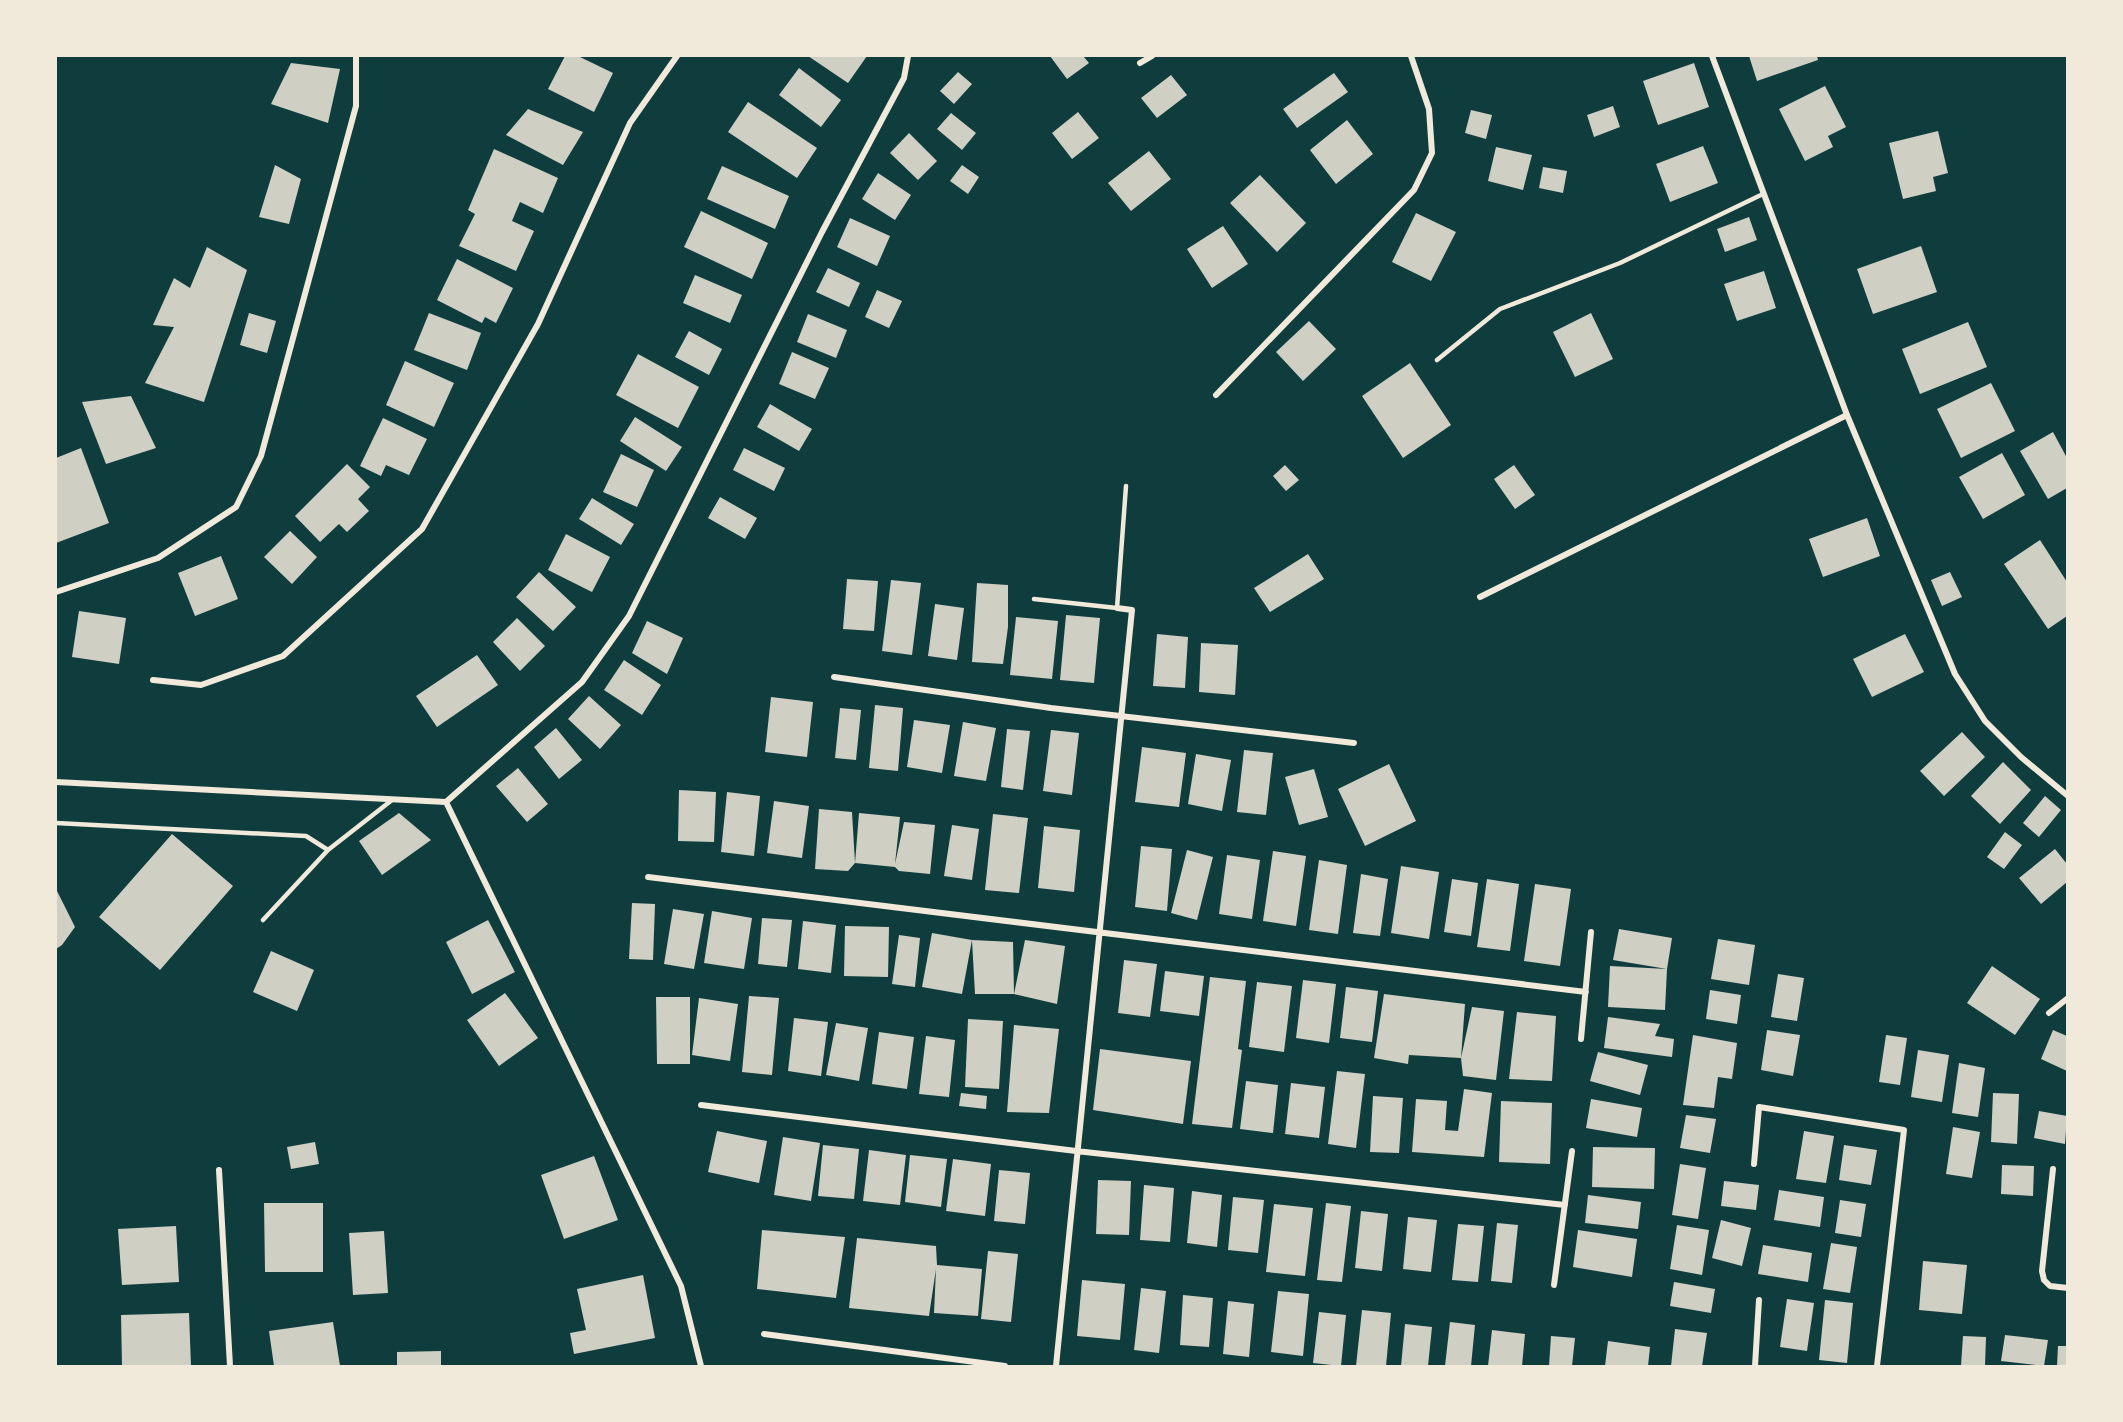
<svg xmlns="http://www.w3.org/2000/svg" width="2123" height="1422" font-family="'Exo 2',sans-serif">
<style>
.building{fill:#cfcfc3}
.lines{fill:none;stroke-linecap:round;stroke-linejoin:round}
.service{stroke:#f1e9da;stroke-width:4.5}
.minor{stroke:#f1e9da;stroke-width:6}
</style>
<rect width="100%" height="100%" fill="#0f3d3e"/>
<!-- building -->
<path class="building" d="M565 56H578L613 73 594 112 548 89Z
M808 56H867L848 83Z
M1050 56H1083L1089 63 1067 79Z
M1749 56H1817L1818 60 1757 81Z
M291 63 340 69 328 123 271 104Z
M1694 63 1709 107 1658 125 1643 81Z
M799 68 841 100 821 127 779 95Z
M958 72 972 84 954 104 940 91Z
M1334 73 1348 92 1297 128 1283 109Z
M1171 75 1187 95 1157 118 1141 98Z
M1825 86 1846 127 1828 136 1833 147 1805 161 1779 109Z
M748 102 817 148 797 178 728 132Z
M1613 106 1620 127 1594 137 1587 115Z
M528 109 583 132 563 165 506 135Z
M1471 110 1492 115 1486 139 1465 133Z
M1078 112 1099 138 1072 159 1052 133Z
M951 113 976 133 962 150 937 129Z
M1347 120 1373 154 1336 184 1310 150Z
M1938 131 1948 173 1933 177 1936 191 1903 199 1889 143Z
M909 133 937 161 918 180 890 153Z
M1703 146 1718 183 1670 202 1656 164Z
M1496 147 1532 155 1523 190 1488 181Z
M494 149 558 178 543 213 520 202 512 221 534 231 516 271 459 246 475 214 468 210Z
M1149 151 1171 179 1131 211 1108 183Z
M275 165 301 179 289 224 259 217Z
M962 165 979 177 968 194 950 181Z
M722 166 789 196 775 229 707 199Z
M1543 167 1567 171 1563 193 1539 188Z
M878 173 911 195 895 220 862 199Z
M1260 175 1306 223 1277 252 1230 203Z
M701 211 768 243 752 279 684 247Z
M1416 213 1456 232 1431 281 1392 262Z
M1749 217 1757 240 1725 252 1717 229Z
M850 218 890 236 877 266 837 247Z
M1223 226 1248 264 1212 288 1187 249Z
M1921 246 1937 292 1873 314 1857 269Z
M207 247 247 270 204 402 145 383 174 327 153 325 174 278 190 288Z
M457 259 513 288 496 323 485 317 482 323 437 300Z
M828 268 860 283 849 307 816 292Z
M1764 271 1776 308 1737 321 1724 284Z
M695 275 742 295 730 323 683 303Z
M877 290 902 301 889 328 865 317Z
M249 313 276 321 267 353 240 345Z
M429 313 481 333 467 370 414 350Z
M1591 313 1613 359 1575 377 1553 332Z
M808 314 847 330 836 358 797 342Z
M1309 321 1336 349 1303 381 1276 352Z
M1968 322 1987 367 1920 394 1902 349Z
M689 331 722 349 709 375 675 357Z
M792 352 829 368 815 399 779 384Z
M638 354 699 387 678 428 616 395Z
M405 361 454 383 434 427 386 405Z
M1410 363 1451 425 1403 458 1362 396Z
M1991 383 2015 431 1961 458 1937 409Z
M131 396 156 448 106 464 82 402Z
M770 404 812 429 799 451 757 427Z
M635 417 682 447 666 471 620 441Z
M383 418 427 439 409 475 386 465 381 476 360 466Z
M2053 432 2067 458V488L2048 499 2020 451Z
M81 448 109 523 56 543V458Z
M744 448 785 468 774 491 733 470Z
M2002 453 2025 495 1983 519 1959 477Z
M621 454 654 470 637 507 603 492Z
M347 464 370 487 358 499 369 511 347 532 339 524 320 542 295 516Z
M1285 465 1299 480 1286 491 1273 476Z
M1514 465 1535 495 1515 509 1494 479Z
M720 497 757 518 745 539 708 518Z
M592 498 634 524 621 545 579 519Z
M1867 518 1880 556 1823 577 1809 539Z
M290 531 317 557 292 584 264 557Z
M566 534 610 557 592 592 548 570Z
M2040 540 2067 582V616L2048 629 2004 564Z
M1308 554 1324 579 1270 612 1254 588Z
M221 556 238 599 195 616 178 573Z
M539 572 576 607 553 631 516 597Z
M1950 572 1962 597 1942 606 1931 580Z
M847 579 878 581 874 631 843 629Z
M891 580 921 583 912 655 882 651Z
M977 583 1008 585V627L1003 664 972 662Z
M935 604 964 608 957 660 928 656Z
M79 611 126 618 119 664 72 657Z
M1066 615 1100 618 1094 683 1060 680Z
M1016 617 1058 621 1052 679 1010 675Z
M517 618 545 646 520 671 493 642Z
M647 621 683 638 667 674 632 653Z
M1157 634 1188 637 1185 688 1153 686Z
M1905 634 1924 672 1872 697 1853 659Z
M1201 643 1238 645 1235 695 1199 692Z
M477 655 498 685 437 727 416 696Z
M624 660 661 685 642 715 604 690Z
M589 696 621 725 600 749 568 719Z
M771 697 813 702 807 757 765 752Z
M875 705 903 708 898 771 869 768Z
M840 708 861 710 856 760 835 758Z
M914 720 950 725 942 773 907 767Z
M963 722 996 728 986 781 954 776Z
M556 728 582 760 559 779 534 747Z
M1007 729 1030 731 1023 790 1001 787Z
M1051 730 1079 733 1072 795 1043 791Z
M1962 732 1985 757 1944 796 1920 771Z
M1142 747 1186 753 1179 807 1135 802Z
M1244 750 1273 753 1266 815 1237 812Z
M1196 754 1231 760 1222 811 1188 804Z
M2003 762 2031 790 2000 824 1971 796Z
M1389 764 1416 821 1365 846 1338 789Z
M518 768 548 804 527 822 496 786Z
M1314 769 1328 817 1299 825 1285 777Z
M679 790 716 792 714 842 678 841Z
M727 792 760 796 754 856 721 852Z
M2045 796 2061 810 2039 837 2023 823Z
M774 801 809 806 802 858 767 853Z
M819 809 852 812 855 863 848 871 815 869Z
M399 813 431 840 382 875 359 841Z
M859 813 900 817 895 864 904 822 935 825 930 874 899 871 895 867 855 863Z
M993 814 1028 818 1019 893 985 890Z
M952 825 979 829 972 880 944 876Z
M1044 826 1080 830 1074 892 1038 888Z
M2005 832 2022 845 2004 869 1987 857Z
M172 834 233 886 160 970 99 917Z
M1141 846 1172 849 1167 911 1135 907Z
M2055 849 2067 864V882L2041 904 2019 878Z
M1187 850 1213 857 1197 920 1171 913Z
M1273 851 1306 856 1296 926 1263 921Z
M1227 855 1260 860 1252 919 1219 914Z
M1319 860 1347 865 1338 934 1309 930Z
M1401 866 1439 872 1429 939 1391 933Z
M1361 874 1388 879 1380 936 1353 933Z
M1452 879 1478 883 1471 936 1444 932Z
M1487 879 1519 884 1510 951 1477 947Z
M1535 884 1571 889 1560 966 1524 961Z
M56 889 75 927 62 945 56 949Z
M632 903 655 904 653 960 629 959Z
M673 909 704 914 694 969 664 964Z
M712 911 752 918 744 969 704 963Z
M762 918 792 920 787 967 758 964Z
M488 920 515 972 472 994 446 942Z
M803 921 836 925 831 973 798 969Z
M845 926 889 927 888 977 844 976Z
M1619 929 1672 938 1667 969 1665 1010 1608 1007 1610 966 1667 969 1613 960Z
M932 933 972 940 962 994 922 987Z
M899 935 920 938 915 987 892 984Z
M1718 939 1755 945 1749 985 1711 979Z
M972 940 1013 942 1014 994 1025 940 1065 946 1057 1004 1014 994H975Z
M271 951 314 970 297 1011 253 992Z
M1124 960 1157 964 1150 1017 1118 1013Z
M1992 966 2040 999 2015 1035 1967 1003Z
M1165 971 1204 976 1199 1016 1160 1011Z
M1778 974 1804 978 1797 1021 1771 1017Z
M1210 977 1246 981 1238 1049 1242 1050 1232 1128 1192 1124Z
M1303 980 1336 984 1329 1043 1296 1038Z
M1257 982 1292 986 1284 1052 1249 1047Z
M1346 987 1378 991 1372 1042 1340 1038Z
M1710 990 1741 995 1737 1024 1706 1019Z
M505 993 538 1038 499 1066 467 1020Z
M1384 994 1465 1004 1461 1058 1409 1055 1408 1064 1374 1058Z
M749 996 779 998 772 1075 742 1072Z
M656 997H690V1064H657Z
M699 998 738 1004 730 1061 692 1055Z
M1472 1007 1504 1011 1496 1080 1463 1076 1461 1058Z
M1517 1012 1556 1016 1552 1081 1509 1079Z
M1608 1017 1660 1024 1655 1036 1674 1039 1672 1057 1604 1048Z
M794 1018 828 1022 821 1076 788 1071Z
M968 1019 1003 1021 999 1089 965 1087Z
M836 1023 868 1028 859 1081 826 1075Z
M1014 1025 1059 1029 1049 1113 1007 1112Z
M1767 1030 1800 1035 1793 1076 1761 1070Z
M2053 1030 2067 1036V1071L2041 1059Z
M879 1032 914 1037 907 1089 872 1084Z
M1693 1035 1737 1043 1732 1079 1718 1077 1714 1108 1683 1105Z
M1886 1035 1907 1038 1900 1085 1879 1082Z
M926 1036 955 1040 949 1097 919 1094Z
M1100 1049 1191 1061 1183 1124 1093 1110Z
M1918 1050 1949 1055 1942 1102 1911 1097Z
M1598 1052 1648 1065 1640 1095 1590 1081Z
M1959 1063 1985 1068 1978 1117 1952 1113Z
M1337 1071 1365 1074 1356 1148 1328 1144Z
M1246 1081 1278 1085 1273 1133 1240 1129Z
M1291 1083 1325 1087 1319 1138 1285 1134Z
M1464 1089 1492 1093 1484 1157 1412 1152 1416 1099 1447 1101 1445 1130 1458 1131Z
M961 1093 987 1096 986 1109 959 1106Z
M1993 1093 2019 1094 2017 1144 1991 1142Z
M1373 1096 1403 1098 1399 1153 1370 1152Z
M1591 1099 1642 1108 1637 1137 1586 1128Z
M1501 1101 1552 1103 1550 1164 1499 1162Z
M2039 1111 2067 1116 2065 1144 2034 1138Z
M1686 1115 1716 1119 1710 1153 1680 1148Z
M1953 1127 1980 1132 1972 1178 1946 1174Z
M717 1131 767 1141 759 1183 708 1172Z
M1804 1131 1834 1136 1826 1183 1796 1179Z
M783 1137 820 1143 811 1201 774 1195Z
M315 1142 319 1164 291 1169 287 1147Z
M823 1145 859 1149 854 1199 818 1196Z
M1844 1145 1877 1150 1871 1185 1839 1180Z
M1593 1147 1655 1148 1654 1189 1592 1187Z
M869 1150 906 1155 900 1205 863 1201Z
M910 1155 947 1159 941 1207 905 1202Z
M594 1156 618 1220 564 1239 541 1175Z
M953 1159 991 1164 985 1216 946 1211Z
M1680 1164 1706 1168 1698 1219 1672 1215Z
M2002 1165 2034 1166 2033 1196 2001 1194Z
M999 1170 1030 1173 1025 1224 994 1221Z
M1098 1180 1131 1181 1129 1235 1096 1234Z
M1724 1181 1759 1185 1756 1210 1721 1206Z
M1144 1185 1174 1188 1170 1242 1140 1240Z
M1779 1190 1824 1197 1820 1227 1774 1220Z
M1192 1191 1222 1195 1217 1247 1187 1243Z
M1588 1195 1641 1202 1638 1229 1585 1223Z
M1233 1197 1264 1200 1258 1253 1228 1250Z
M1840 1200 1866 1204 1861 1237 1835 1233Z
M264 1203H323V1272H265Z
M1326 1203 1351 1206 1342 1282 1317 1280Z
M1274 1204 1313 1208 1305 1276 1266 1272Z
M1361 1211 1388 1214 1382 1271 1355 1268Z
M1408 1217 1437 1220 1431 1272 1403 1269Z
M1721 1220 1751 1228 1742 1266 1712 1258Z
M1497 1223 1518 1225 1512 1283 1491 1281Z
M1458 1224 1484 1226 1478 1282 1452 1280Z
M1677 1225 1709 1230 1702 1275 1670 1269Z
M176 1226 179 1282 122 1285 118 1229Z
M762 1230 845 1237 836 1298 757 1289Z
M1578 1230 1637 1239 1632 1277 1573 1267Z
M384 1231 388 1293 353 1295 349 1233Z
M857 1238 936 1246 937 1265 982 1269 978 1316 934 1313 936 1269 929 1316 849 1308Z
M1831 1243 1857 1247 1850 1293 1823 1289Z
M1763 1245 1812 1253 1808 1282 1758 1274Z
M988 1251 1018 1254 1011 1322 981 1319Z
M1923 1261 1967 1265 1962 1314 1919 1310Z
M643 1275 655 1338 574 1354 570 1333 586 1330 577 1289Z
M1082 1280 1125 1284 1120 1340 1077 1336Z
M1674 1282 1715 1289 1711 1313 1670 1306Z
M1141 1288 1166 1291 1159 1353 1134 1350Z
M1278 1291 1309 1294 1303 1356 1271 1352Z
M1183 1295 1213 1298 1209 1347 1180 1345Z
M1787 1299 1814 1303 1807 1351 1780 1347Z
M1825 1300 1853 1303 1847 1363 1819 1360Z
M1228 1301 1254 1304 1249 1357 1223 1354Z
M1362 1310 1391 1313 1386 1366H1356Z
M1319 1312 1346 1315 1341 1366 1313 1363Z
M189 1313 191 1366H122L121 1315Z
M333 1322 340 1366H274L269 1331Z
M1450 1322 1475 1325 1471 1366H1445Z
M1405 1324 1432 1327 1428 1366H1401Z
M1675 1329 1707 1333 1702 1366H1671Z
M1492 1330 1525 1334 1522 1366H1488Z
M2005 1335 2048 1340 2044 1366 2001 1361Z
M1551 1336 1575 1338 1572 1366H1549Z
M1963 1336 1986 1337 1985 1366H1961Z
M1608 1341 1650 1347 1648 1366H1605Z
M2058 1346H2067V1366H2057Z
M441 1351V1366H397V1352Z"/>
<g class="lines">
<!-- service -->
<path class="service" d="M1437 360 1500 309 1620 263 1763 194
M1034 599 1117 608 1126 486
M56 823 306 836 328 850 263 920
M328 850 392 800"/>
<!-- minor -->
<path class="minor" d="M1712 56 1847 415 1955 674 1985 721 2021 757 2068 796
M1140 63 1152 56
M1216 395 1414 190 1432 153 1429 109 1411 56
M56 592 158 558 236 507 261 456 356 106V56
M1480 597 1847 415
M834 677 1051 708 1354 743
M153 680 201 685 283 656 422 529 538 324 630 123 677 56
M56 782 446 802 681 1286 701 1366
M446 802 582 682 629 616 822 232 904 78 908 56
M648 877 1586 992
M2049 1013 2068 998
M1581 1039 1591 932
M701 1105 1076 1151 1565 1205
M1754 1164 1759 1107 1904 1130 1877 1366
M2053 1169 2042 1271 2044 1280 2050 1286 2068 1288
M219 1170 230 1366
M1554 1285 1572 1151
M764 1334 1005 1366
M1056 1366 1132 610 1117 608
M1755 1366 1759 1300"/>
</g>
<!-- border -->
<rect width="2123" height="1422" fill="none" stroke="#f1e9da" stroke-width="114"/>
</svg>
